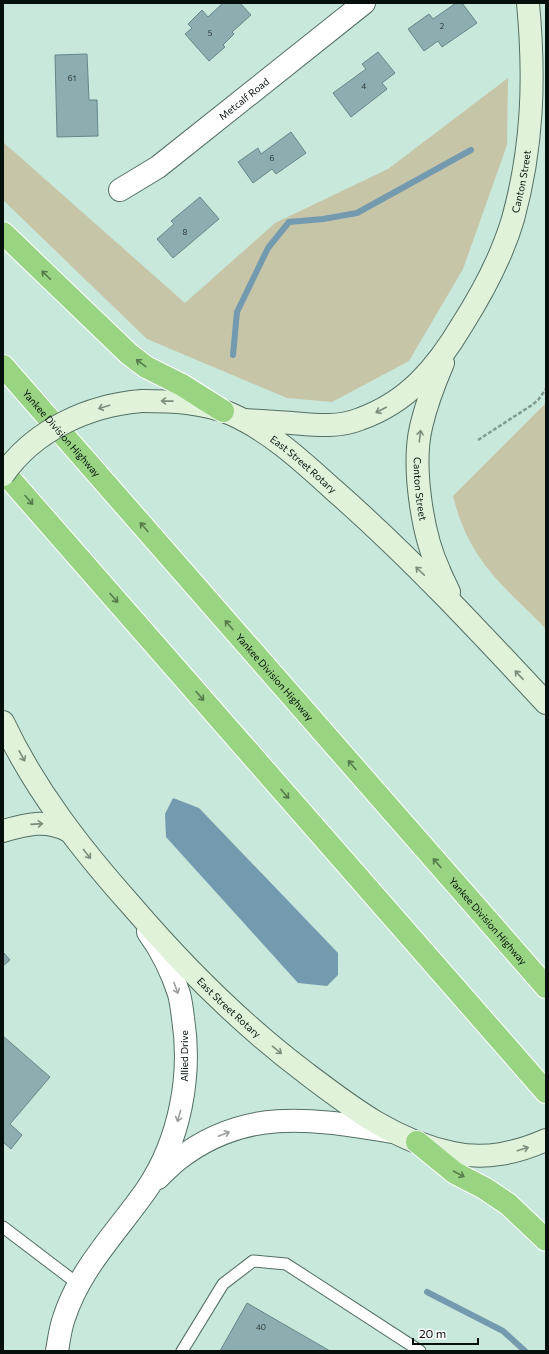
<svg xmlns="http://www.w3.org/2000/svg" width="549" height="1354" font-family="Commissioner,sans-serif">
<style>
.green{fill:#c6c5a7}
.water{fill:#749aaf}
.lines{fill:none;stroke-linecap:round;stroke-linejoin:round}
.stream{stroke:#749aaf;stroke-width:6}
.building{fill:#8caeb0;stroke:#658789}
.service-casing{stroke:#536f64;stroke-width:13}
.minor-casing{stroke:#536f64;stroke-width:24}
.secondary-casing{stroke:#536f64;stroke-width:24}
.motorway-casing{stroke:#fff;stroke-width:24}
.path{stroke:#829b91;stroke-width:2.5;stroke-dasharray:4 2;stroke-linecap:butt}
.service{stroke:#fff;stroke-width:11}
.minor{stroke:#fff;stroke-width:22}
.secondary{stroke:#e0f2da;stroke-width:22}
.motorway{stroke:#99d482;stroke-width:22}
.secondary-bridge-casing{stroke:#536f64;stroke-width:24;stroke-linecap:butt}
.secondary-bridge{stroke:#e0f2da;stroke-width:22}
.oneway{stroke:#567c4d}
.oneway2{stroke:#7d8c7d}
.oneway3{stroke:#9b9f9e}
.labels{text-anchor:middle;stroke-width:4;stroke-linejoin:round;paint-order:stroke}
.number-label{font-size:8px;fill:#273835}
.street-label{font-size:10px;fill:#05100c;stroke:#fff}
</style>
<rect width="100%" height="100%" fill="#c8e8db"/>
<!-- green -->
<path class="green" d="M508 78 507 145 463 269 409 361 332 402 287 398 147 339 3 200V142L185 303 275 223 388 169Z
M546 403V629C523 605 496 583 478 555 466 537 458 517 453 496Z"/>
<!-- water -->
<path class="water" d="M173 798 199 808 338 953V975L327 986 298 983 166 837 165 814Z"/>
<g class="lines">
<!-- stream -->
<path class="stream" d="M233 355 237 312 268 248 289 222 323 219 357 213 471 150
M427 1292 503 1331 525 1351"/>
</g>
<!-- building -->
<path class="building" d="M223 3H240L251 15 232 32 234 34 223 45 225 47 209 61 185 34 192 28 188 24 202 10 208 17Z
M456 3H462L477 23 442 47 438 41 424 51 408 29 429 14 433 19Z
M378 52 395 73 382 83 387 89 351 117 333 93 366 69 362 64Z
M87 54 89 100H97L98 136 57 137 55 55Z
M291 132 306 153 276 174 272 169 253 183 238 162 258 148 261 154Z
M200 197 219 219 173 258 157 239 174 224 171 221Z
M3 952 10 960 3 966Z
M3 1036 50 1077 10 1124 22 1135 11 1149 3 1142Z
M247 1303 330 1351H220Z"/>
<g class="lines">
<defs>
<path id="service" d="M3 1227 78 1284
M182 1351 223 1284 253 1261 286 1264 420 1351"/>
<g id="minor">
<path id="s1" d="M120 190 158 167 364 3"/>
<path d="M158 1178C164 1172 170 1166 176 1161 245 1106 313 1119 393 1132"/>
<path d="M57 1351C59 1340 60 1329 64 1318 80 1268 117 1232 147 1189 180 1140 192 1075 183 1018 182 1010 181 1001 179 994 172 972 161 950 148 932"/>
</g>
<g id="secondary">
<path id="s2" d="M443 363C434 384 426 405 421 427 412 466 422 534 439 570 442 578 446 585 449 592"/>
<path id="s3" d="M142 401C172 401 203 402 231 414 270 431 304 463 335 491 410 557 478 630 546 703"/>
<path id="s4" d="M244 420C260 421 276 422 292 423 315 425 338 428 360 419 408 402 437 367 462 325 483 292 502 256 513 219 533 146 535 78 528 3"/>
<path id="s5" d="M3 722C35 790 81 849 131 905 184 967 241 1024 306 1073 352 1108 395 1141 453 1153 486 1160 516 1153 546 1140"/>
<path d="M3 831C27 824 46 819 69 831"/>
</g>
<g id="motorway">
<path d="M3 233 129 354 146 367 182 385 223 411"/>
<path id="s6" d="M3 366 546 987"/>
<path d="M3 471 546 1092"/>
<path d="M417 1142 455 1173 484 1188 508 1204 546 1240"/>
</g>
</defs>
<!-- service casing -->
<use href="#service" class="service-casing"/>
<!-- minor casing -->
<use href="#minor" class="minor-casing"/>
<!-- secondary casing -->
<use href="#secondary" class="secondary-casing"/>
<!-- motorway casing -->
<use href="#motorway" class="motorway-casing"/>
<!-- path -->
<path class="path" d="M478 440 532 405 538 400 546 389"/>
<!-- service -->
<use href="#service" class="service"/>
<!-- minor -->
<use href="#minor" class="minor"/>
<!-- secondary -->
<use href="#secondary" class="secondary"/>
<!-- motorway -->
<use href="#motorway" class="motorway"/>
<defs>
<path id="secondary-bridge" d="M3 475C34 430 89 405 142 401"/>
</defs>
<!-- secondary-bridge casing -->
<use href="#secondary-bridge" class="secondary-bridge-casing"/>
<!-- secondary-bridge -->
<use href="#secondary-bridge" class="secondary-bridge"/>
</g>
<!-- one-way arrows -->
<defs><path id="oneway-shaft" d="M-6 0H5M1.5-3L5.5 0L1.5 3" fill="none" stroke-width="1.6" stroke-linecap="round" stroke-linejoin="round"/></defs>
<g class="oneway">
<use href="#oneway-shaft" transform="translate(46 275) rotate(-136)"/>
<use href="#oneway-shaft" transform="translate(141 363) rotate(-143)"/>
<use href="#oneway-shaft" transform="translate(29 500) rotate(49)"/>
<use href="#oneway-shaft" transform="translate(144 527) rotate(-131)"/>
<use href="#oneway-shaft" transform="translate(114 598) rotate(49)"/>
<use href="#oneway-shaft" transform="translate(229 625) rotate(-131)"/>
<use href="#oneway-shaft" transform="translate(200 696) rotate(49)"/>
<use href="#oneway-shaft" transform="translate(352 765) rotate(-131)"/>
<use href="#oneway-shaft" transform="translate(285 794) rotate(49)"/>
<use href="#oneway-shaft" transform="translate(437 863) rotate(-131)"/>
<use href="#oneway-shaft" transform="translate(459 1174) rotate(28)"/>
</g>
<g class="oneway2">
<use href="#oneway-shaft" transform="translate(167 401) rotate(-179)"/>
<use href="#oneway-shaft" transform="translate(104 407) rotate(163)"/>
<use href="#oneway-shaft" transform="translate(381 410) rotate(153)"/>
<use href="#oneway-shaft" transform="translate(420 436) rotate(-83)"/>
<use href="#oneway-shaft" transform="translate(420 571) rotate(-136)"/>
<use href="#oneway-shaft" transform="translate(519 675) rotate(-133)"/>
<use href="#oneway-shaft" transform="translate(22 756) rotate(61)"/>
<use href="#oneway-shaft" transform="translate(37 824) rotate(-4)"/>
<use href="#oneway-shaft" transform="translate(87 854) rotate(52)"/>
<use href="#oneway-shaft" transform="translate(277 1050) rotate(39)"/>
<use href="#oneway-shaft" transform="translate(523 1149) rotate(-17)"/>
</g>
<g class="oneway3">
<use href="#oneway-shaft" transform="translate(176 988) rotate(69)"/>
<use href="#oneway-shaft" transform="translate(179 1116) rotate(106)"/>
<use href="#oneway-shaft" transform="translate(224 1134) rotate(-21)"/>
</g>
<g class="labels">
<!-- number labels -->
<g class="number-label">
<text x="442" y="29">2</text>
<text x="210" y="36">5</text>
<text x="72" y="81">61</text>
<text x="364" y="89">4</text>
<text x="272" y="161">6</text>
<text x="185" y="235">8</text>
<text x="261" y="1330">40</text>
</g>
<!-- street labels -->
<g class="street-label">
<text dy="4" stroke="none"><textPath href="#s1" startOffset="154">Metcalf Road</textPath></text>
<text dy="4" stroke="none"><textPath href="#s4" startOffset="415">Canton Street</textPath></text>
<text dy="4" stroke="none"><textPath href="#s6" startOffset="89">Yankee Division Highway</textPath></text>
<text dy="4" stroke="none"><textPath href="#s3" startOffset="179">East Street Rotary</textPath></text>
<text dy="4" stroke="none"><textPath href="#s2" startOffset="130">Canton Street</textPath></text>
<text dy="4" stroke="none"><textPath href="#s6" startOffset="413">Yankee Division Highway</textPath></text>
<text dy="4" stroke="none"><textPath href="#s6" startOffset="737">Yankee Division Highway</textPath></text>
<text dy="4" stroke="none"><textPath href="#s5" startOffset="366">East Street Rotary</textPath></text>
<text transform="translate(184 1056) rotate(-90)" y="4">Allied Drive</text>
</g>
</g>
<!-- border -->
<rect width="549" height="1354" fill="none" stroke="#05100c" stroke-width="8"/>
<!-- scale -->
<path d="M413 1338v6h65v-6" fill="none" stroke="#05100c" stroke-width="2"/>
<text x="419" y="1338" font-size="12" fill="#05100c" stroke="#ffffff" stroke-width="3" paint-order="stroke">20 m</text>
</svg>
